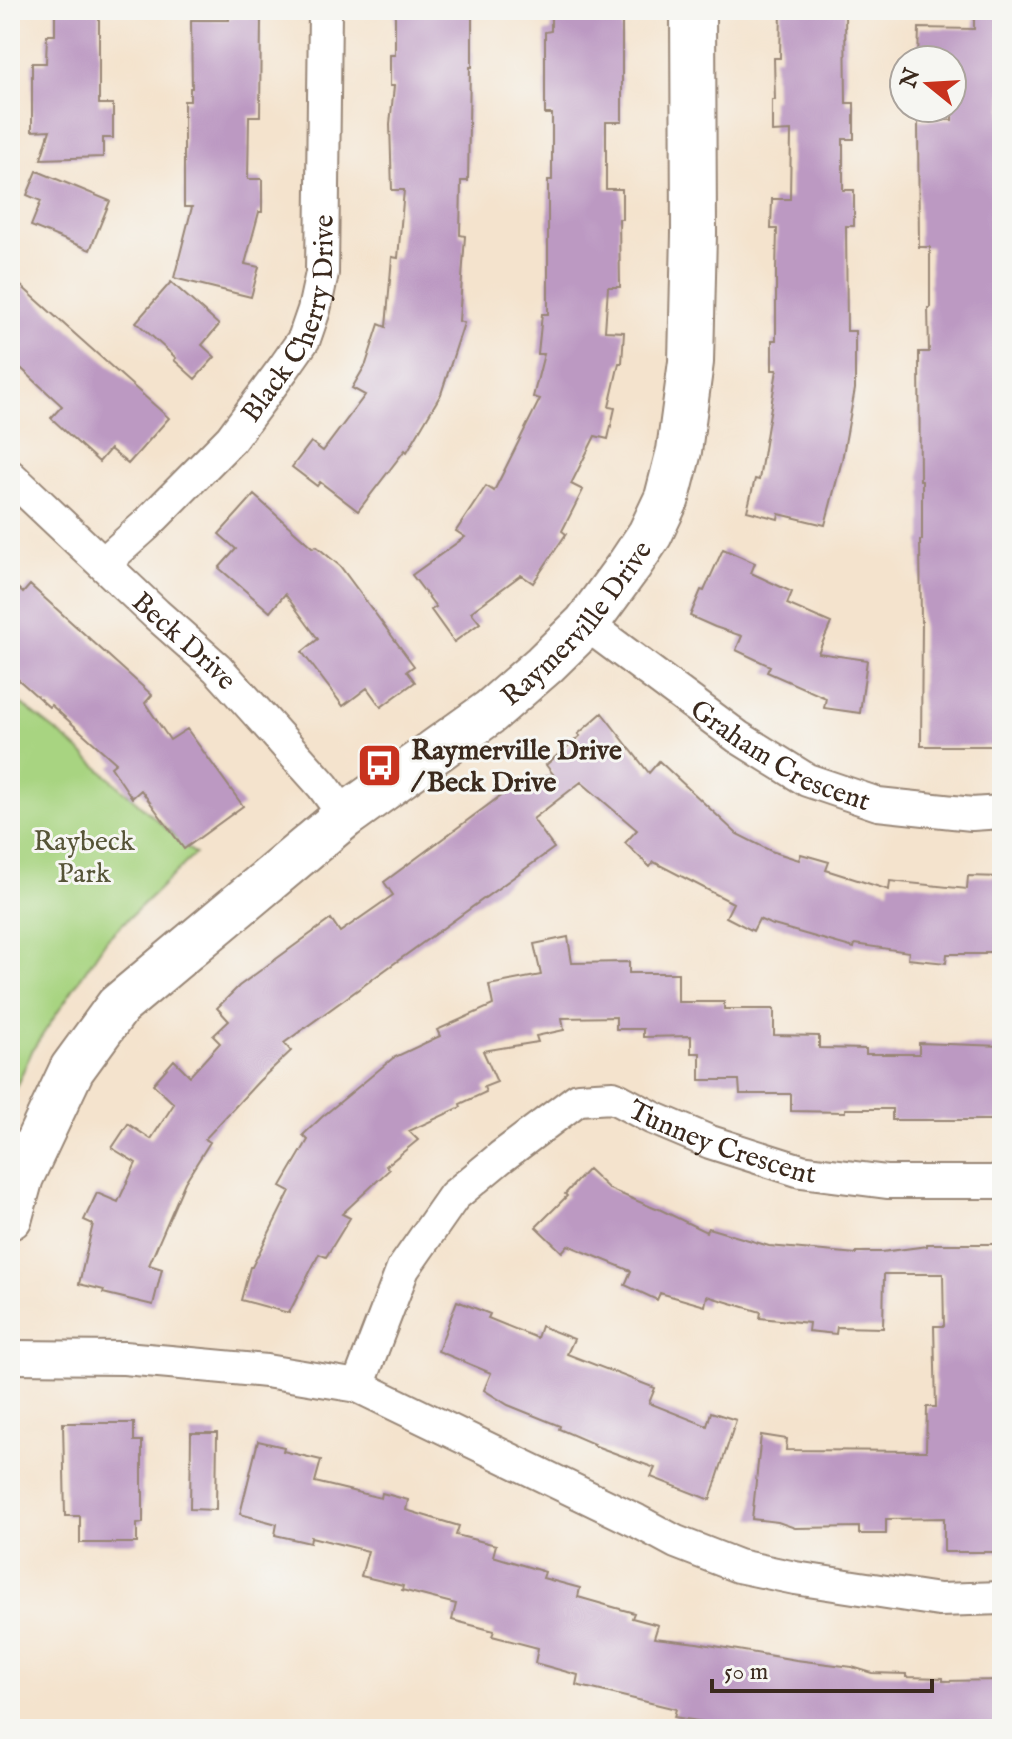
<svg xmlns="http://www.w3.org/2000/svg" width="1012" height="1739" font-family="'IM FELL English',serif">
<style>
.green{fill:#a8d481;stroke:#727f50;stroke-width:2}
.building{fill:#bc99c2}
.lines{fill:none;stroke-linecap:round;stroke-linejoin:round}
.street-casing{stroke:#988676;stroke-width:36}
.secondary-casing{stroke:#988676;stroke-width:48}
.street{stroke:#fff;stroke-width:32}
.secondary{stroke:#fff;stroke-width:44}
.labels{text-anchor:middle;stroke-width:6;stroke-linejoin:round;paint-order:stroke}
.street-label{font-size:28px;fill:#3b2a1e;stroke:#f6f6f2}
.poi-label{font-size:28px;font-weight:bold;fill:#3b2a1e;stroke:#f6f6f2;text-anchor:start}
.park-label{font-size:28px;fill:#565437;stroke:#f6f6f2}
</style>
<rect width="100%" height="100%" fill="#f6f6f2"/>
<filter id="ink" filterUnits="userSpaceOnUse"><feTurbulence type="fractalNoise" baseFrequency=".0125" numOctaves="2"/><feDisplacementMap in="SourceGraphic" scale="16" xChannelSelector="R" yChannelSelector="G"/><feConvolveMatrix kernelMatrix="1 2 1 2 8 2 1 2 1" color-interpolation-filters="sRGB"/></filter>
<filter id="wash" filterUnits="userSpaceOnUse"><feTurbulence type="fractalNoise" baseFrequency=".006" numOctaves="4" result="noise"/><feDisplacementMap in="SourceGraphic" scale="32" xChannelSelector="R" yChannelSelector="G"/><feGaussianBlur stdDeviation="1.8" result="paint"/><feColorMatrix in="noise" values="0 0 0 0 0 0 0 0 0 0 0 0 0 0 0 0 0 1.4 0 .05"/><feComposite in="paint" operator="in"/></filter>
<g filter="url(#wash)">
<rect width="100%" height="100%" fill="#f4e3cd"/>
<!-- green -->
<path class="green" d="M10 695 65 738 195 854 107 939 33 1049 10 1100Z"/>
<g id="blocks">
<!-- building -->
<path class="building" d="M55 10H99V104H113V138H103V157L41 159 50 130 32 131V63H46L47 35H55Z
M395 10H472V67H470L468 181H461L460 235 465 236 459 321 464 323 441 394 407 452 405 450 358 511 320 482 317 486 292 467 311 442 323 451 365 395 352 388 366 364 379 324 386 327 392 257 398 258 404 190H392L390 124 394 86H390V55H395Z
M551 10H622V122H606V189H622V219H619L620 287H608L605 331 624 332 622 363H619L609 407 615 408 608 439 595 436 571 484 583 490 562 531 566 534 533 583 521 575 471 612 480 623 454 642 431 610 436 607 412 575 465 537 456 531 486 486 494 491 540 399 533 397 544 354H538L542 314H548V180H552V114H545V32L551 31Z
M781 10H845L846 103H854V139H843V190H854V226H846L847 331H855V389L842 460 825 525 779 514 778 519 747 511 755 479 759 480 777 370H772V340H776V272L777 229H771L772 199H790L791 131 772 132V100H775L774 58H780Z
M974 10H1002V746H921L922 622H921L920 540H922V480H920L919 356V352H929L928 308H930V247H919L918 120H952V60H918L919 28 974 29Z
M229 17H261L260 116H249L248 179H262V212H259L245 264 259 267 251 297 174 278 192 207H184V101H190V88H192L191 20H229Z
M37 171 110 201 90 250 31 226 41 201 27 195Z
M10 276 169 418 128 464 110 449 99 462 78 443 51 418 62 406 10 358Z
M171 282 219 325 202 345 215 357 195 379 174 360 176 358 136 322Z
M254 495 313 548 316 546 340 566 414 666 407 671 415 682 381 707 367 688 343 706 302 652 318 639 285 594 270 612 219 568 236 549 219 534Z
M723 549 755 563 751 573 792 592 787 604 831 623 818 653 867 660 860 713 824 708 826 698 767 672 770 666 736 650 742 636 715 627 690 616 701 590 704 591Z
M10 581 23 593 30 585 152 695 145 703 170 740 187 729 243 806 184 849 141 790 132 798 111 767 116 763 51 705 49 707 10 672Z
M602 713 649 773 659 761 737 834 771 851 799 860 801 854 829 862 826 870 889 890 890 881 967 889 968 876 1002 877V952H985V954H947L946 963 908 959 909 952 855 944 854 948 770 924 759 919 753 931 726 917 733 903 654 862 650 867 625 843 637 830 581 782 533 819 554 848 284 1043 291 1051 259 1081 205 1139 210 1142 185 1182 149 1265 162 1269 153 1305 103 1293 104 1290 79 1284 93 1224 84 1220 97 1193 118 1202 136 1163 112 1148 128 1124 151 1139 174 1104 153 1084 174 1060 190 1076 220 1043 213 1036 229 1021 217 1008 239 986 331 919 340 932 393 895 384 882 514 786 553 774 546 765 580 736 578 734Z
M568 937 572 963 629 962V973H678V1002H724V1009H774V1035L819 1036V1048L866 1049V1054H919V1043L1002 1046V1120H892V1109H845V1112L791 1111V1094H740L739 1080H700V1053H691V1036L643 1037V1029H616V1017L562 1018 564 1030 536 1036 538 1042 483 1051 497 1082 484 1087 486 1092 460 1104 461 1107 409 1131 418 1140 386 1166 389 1170 342 1214 350 1218 326 1257 319 1254 289 1313 241 1300 250 1267H252L290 1191 281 1186 308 1140 303 1135 322 1117 393 1058 440 1036 437 1030 493 1005 489 985 541 975 534 944Z
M588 1169 609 1189 656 1209 657 1208 706 1232 708 1228 769 1246 856 1254V1252H882L927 1246V1244H1002V1552H944V1518L886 1519V1534H859V1527L795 1528 778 1522 752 1519 761 1435 787 1439 786 1450 926 1451 927 1407H936L934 1326H944L943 1274H884L883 1328 837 1327 836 1334 808 1331 809 1323 760 1318 761 1312 707 1296 705 1306 660 1293 657 1300 625 1285 631 1271 568 1245 562 1252 536 1227 567 1196 565 1194Z
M457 1301 490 1314 488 1318 537 1338 541 1326 574 1339 567 1354 655 1388 649 1403 707 1426 711 1412 736 1420 710 1500 651 1477 655 1468 593 1445 594 1444 559 1429 560 1426 508 1405 484 1390 491 1373 438 1351Z
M63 1423H134V1441H142V1492H143V1523L137 1524V1543H80V1516H65Z
M191 1433H217L216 1510 190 1509Z
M258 1441 284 1447 283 1451 321 1460 315 1482 381 1498 382 1493 408 1500 406 1510 459 1526 456 1535 496 1545 493 1556 545 1572 543 1578 580 1588 578 1597 634 1613 632 1618 658 1625 654 1638 697 1643 796 1660 852 1667 872 1673 906 1674V1677L943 1678V1681L1002 1680V1729H727L728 1726 674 1717 676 1709 576 1685 578 1675 535 1663 538 1648 492 1636 494 1631 452 1620 456 1604 402 1590 403 1586 361 1576 368 1551 311 1537 310 1543 275 1535 277 1524 240 1514Z"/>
</g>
</g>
<g filter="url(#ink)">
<use href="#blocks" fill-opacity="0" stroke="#988676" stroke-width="2"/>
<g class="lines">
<defs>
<g id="street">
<path id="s1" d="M10 476 156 614 217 668 323 786 345 816"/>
<path id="s2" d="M104 563 145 526 231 439 283 369 304 339 314 310 322 273 325 10"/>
<path id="s3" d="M586 624 738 737 807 780 878 804 972 814 1002 812"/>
<path d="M10 1357 124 1358 170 1362 266 1371 358 1386 637 1521 676 1542 738 1566 795 1578 939 1600 1002 1598"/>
<path id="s4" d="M358 1386 403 1269 454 1196 501 1157 578 1099 613 1097 653 1118 710 1142 801 1171 887 1182H1002"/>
</g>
<g id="secondary">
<path id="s5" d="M10 1217 21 1177 72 1069 118 1006 345 816 490 712 544 665 586 624 630 564 650 534 667 498 679 451 691 362 694 233 693 10"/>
</g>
</defs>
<!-- street casing -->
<use href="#street" class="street-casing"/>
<!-- secondary casing -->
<use href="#secondary" class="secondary-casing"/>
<!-- street -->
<use href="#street" class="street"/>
<!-- secondary -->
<use href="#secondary" class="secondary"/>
</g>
</g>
<!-- icons -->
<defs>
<symbol id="bus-square" viewBox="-11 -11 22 22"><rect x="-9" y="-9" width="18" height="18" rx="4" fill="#c8321e" stroke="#f6f6f2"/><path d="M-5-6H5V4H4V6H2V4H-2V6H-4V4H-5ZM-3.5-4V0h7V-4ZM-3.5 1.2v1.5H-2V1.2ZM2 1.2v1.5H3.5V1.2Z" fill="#fff"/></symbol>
</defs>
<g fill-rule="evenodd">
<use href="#bus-square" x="354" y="740" width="51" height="51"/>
</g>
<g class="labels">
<!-- street labels -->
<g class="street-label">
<text dy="10" stroke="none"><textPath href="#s2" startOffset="316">Black Cherry Drive</textPath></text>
<text dy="10" stroke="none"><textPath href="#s5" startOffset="838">Raymerville Drive</textPath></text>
<text dy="10" stroke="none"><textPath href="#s1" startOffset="240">Beck Drive</textPath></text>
<text dy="10" stroke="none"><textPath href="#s3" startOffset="236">Graham Crescent</textPath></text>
<text dy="10" stroke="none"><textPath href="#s4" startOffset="526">Tunney Crescent</textPath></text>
</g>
<!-- poi labels -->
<g class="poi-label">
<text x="411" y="759">Raymerville Drive<tspan x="411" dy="32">/ Beck Drive</tspan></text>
</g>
<!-- park labels -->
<g class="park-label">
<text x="84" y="850">Raybeck<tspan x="84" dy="32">Park</tspan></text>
</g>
</g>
<!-- margin -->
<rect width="1012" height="1739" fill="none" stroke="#f6f6f2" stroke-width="40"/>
<!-- north arrow -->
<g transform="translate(928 84) rotate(288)"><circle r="38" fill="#f6f6f2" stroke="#aba49d" stroke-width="2"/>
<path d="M0-6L14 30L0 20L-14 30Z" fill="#c8321e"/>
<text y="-12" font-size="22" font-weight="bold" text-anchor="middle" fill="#3b2a1e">N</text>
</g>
<!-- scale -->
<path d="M712 1679v12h220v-12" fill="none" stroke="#3b2a1e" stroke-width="4"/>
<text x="724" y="1679" font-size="24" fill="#3b2a1e" stroke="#f6f6f2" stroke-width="6" paint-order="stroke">50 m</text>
</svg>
